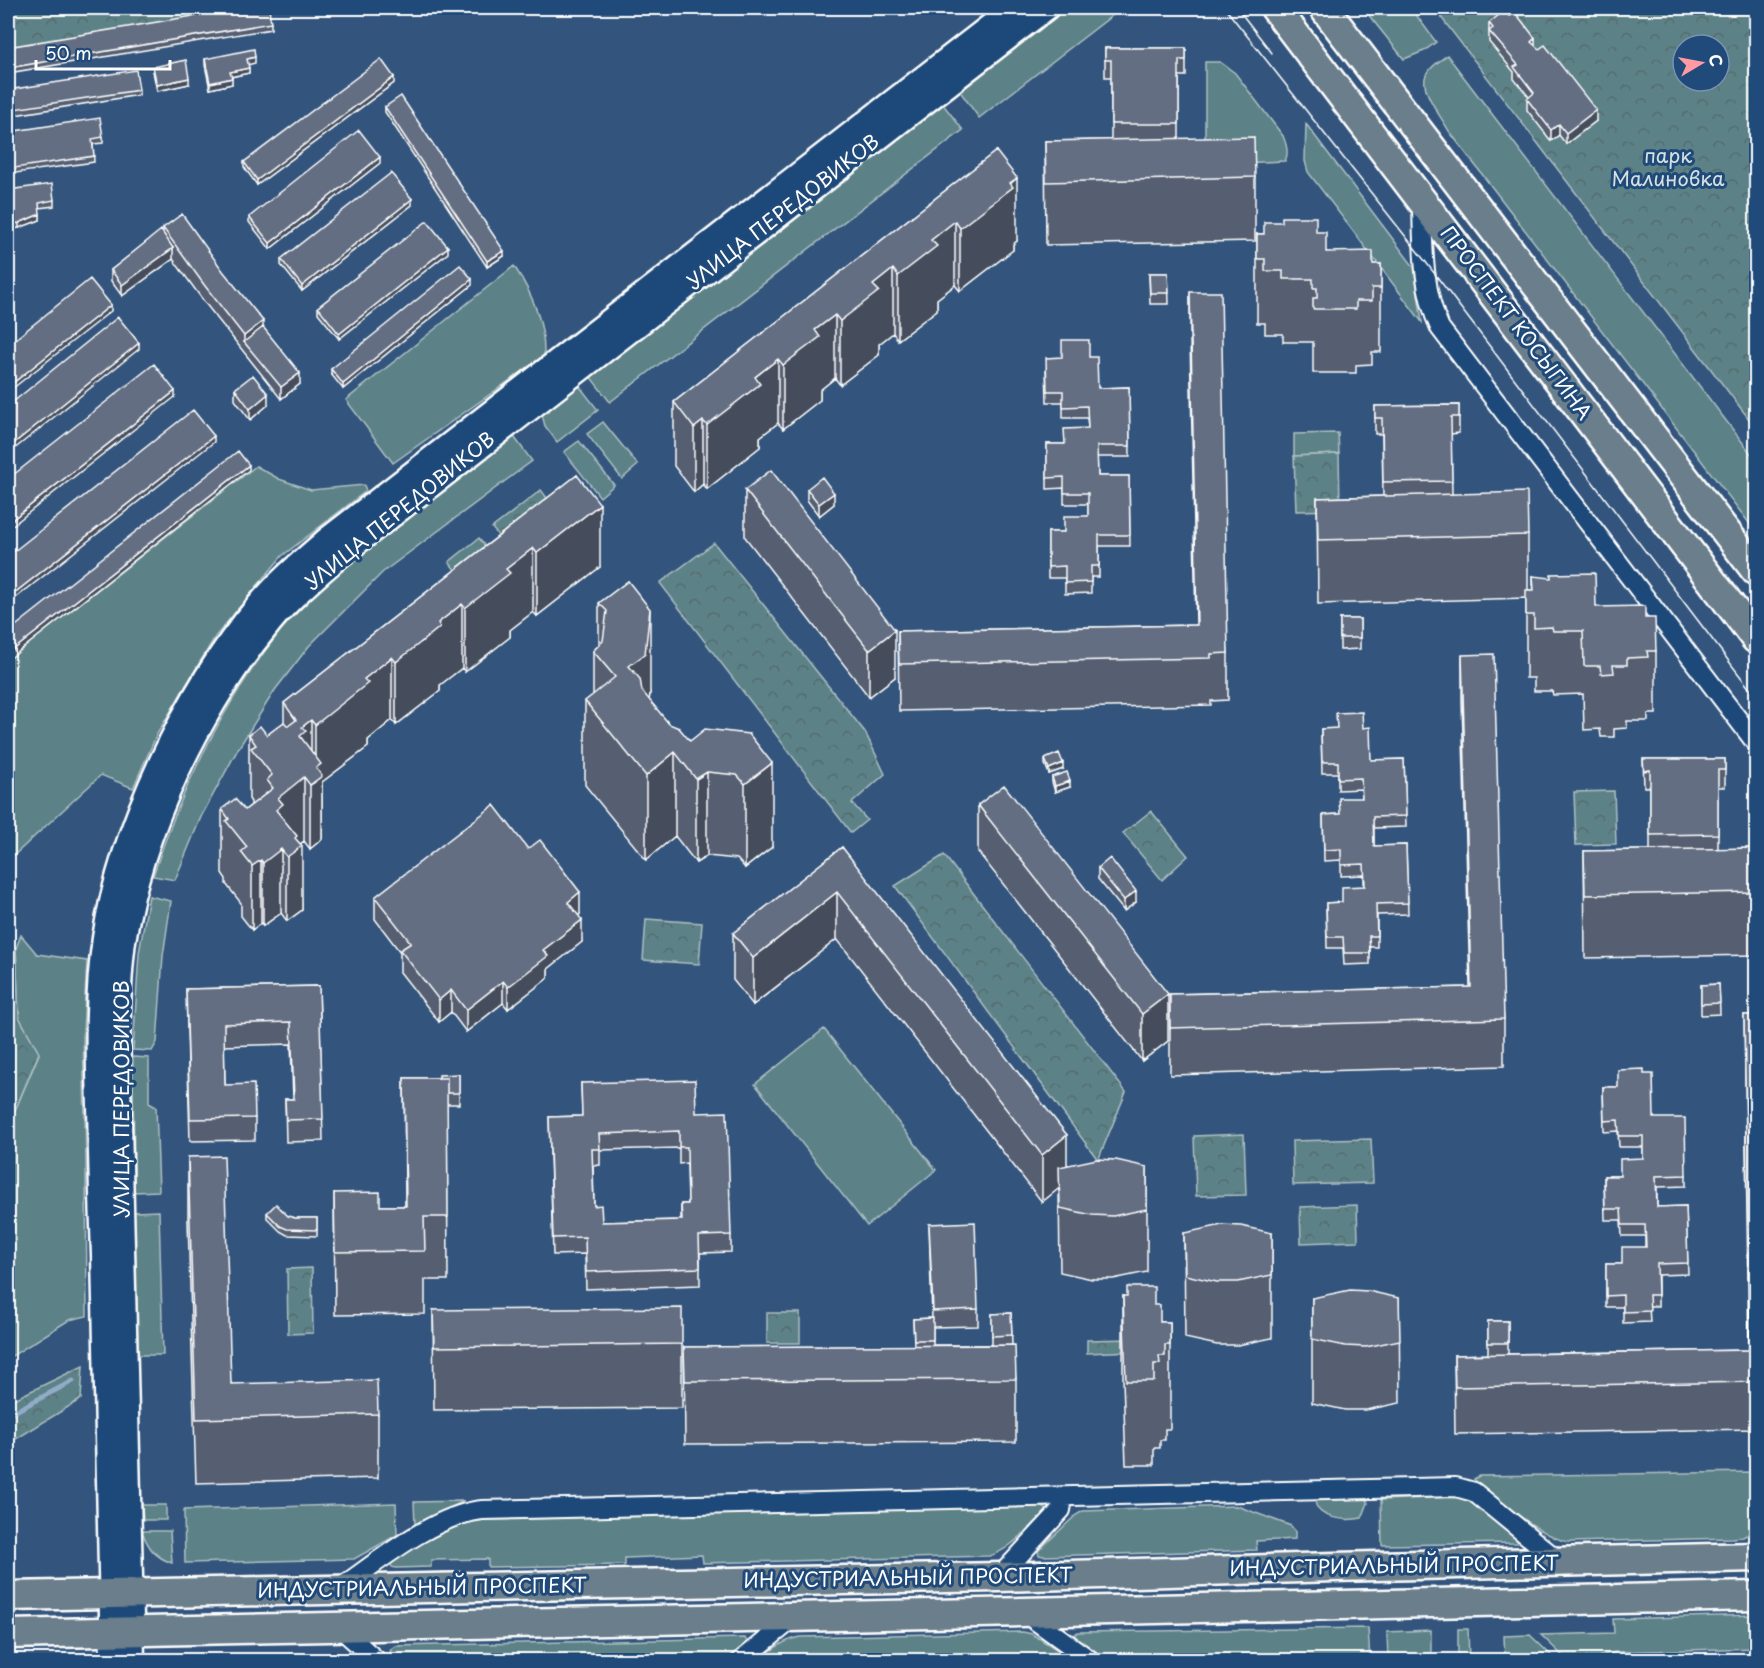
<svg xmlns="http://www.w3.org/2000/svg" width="1764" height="1668" font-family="'Playpen Sans',sans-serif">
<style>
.green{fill:#5c8287;stroke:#aec0c3;stroke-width:1.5}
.forest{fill:url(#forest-crowns);stroke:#aec0c3;stroke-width:1.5;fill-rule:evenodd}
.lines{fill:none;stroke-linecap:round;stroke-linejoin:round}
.stream{stroke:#91acc8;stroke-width:5}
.minor-casing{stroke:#fff;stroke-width:22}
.tertiary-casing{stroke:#fff;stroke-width:27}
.primary-casing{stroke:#fff;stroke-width:33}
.minor{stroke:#1f4a7a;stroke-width:18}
.tertiary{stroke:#1f4a7a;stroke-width:22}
.primary{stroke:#6b7e8b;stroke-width:28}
.tram{stroke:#fff;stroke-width:1.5}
.wall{fill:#555f71;stroke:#fff;stroke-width:1.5;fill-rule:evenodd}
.shaded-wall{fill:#454d5c;stroke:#fff;stroke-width:1.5}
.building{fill:#636e83;stroke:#fff;stroke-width:1.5;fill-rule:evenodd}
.labels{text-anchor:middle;stroke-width:6;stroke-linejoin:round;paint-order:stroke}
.park-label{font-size:20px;fill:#d6e0e1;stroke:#1f4a7a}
.street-label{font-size:20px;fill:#fff;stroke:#1f4a7a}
</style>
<defs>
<pattern id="forest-crowns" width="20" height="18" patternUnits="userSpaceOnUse" patternTransform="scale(1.5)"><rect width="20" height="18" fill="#5c8287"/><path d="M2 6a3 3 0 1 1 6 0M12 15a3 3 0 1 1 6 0" fill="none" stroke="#556a6c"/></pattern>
</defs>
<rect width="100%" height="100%" fill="#33557d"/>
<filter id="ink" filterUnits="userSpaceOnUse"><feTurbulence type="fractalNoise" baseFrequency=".0167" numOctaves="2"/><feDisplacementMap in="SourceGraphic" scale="12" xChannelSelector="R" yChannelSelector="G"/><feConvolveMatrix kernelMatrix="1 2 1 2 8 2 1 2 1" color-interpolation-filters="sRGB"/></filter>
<g filter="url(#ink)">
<!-- green -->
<path class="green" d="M1066 8H1122L979 118 959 90Z
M1363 8H1411L1436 42 1424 51 1404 59Z
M1447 55 1756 460V532L1449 131C1442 118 1419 89 1426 75 1430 67 1440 61 1447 55Z
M1205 62H1220L1235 73 1283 136C1286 143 1289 154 1285 161L1216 164 1205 152Z
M942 103 963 130 610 402 589 375Z
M1306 124 1414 267 1422 322 1308 172 1305 161Z
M514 266C532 293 545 323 544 356L393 463 346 400Z
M577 383 598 410 557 442 545 426 541 411Z
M603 422 638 465 622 479 587 434Z
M1338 433 1339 454 1294 456V434Z
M512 434 532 461 383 572 309 646 275 690 238 749 201 817 175 880 153 876C186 773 243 663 320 587 339 568 363 553 384 536 427 502 469 468 512 434Z
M579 441 614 485 600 497 564 452Z
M256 466 279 479 311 490 364 485 366 491 282 556 215 637 157 734 133 788 101 775 10 859H8V660Z
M149 896 171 901 163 956 157 1042 152 1051 133 1050 139 953Z
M21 935 37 954 87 961 83 1032 86 1161 87 1316 69 1320 12 1356 8 1354V1127L39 1054 19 1017 16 948Z
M824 1029 936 1170 867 1226 755 1084Z
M133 1057 149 1058V1103L156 1107 159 1191 134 1192Z
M159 1211 163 1355H138L134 1212Z
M1756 1472V1530L1743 1537 1732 1538 1569 1542C1548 1540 1489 1495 1474 1479L1479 1476Z
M1451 1497C1478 1499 1498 1522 1518 1538L1517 1543 1382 1545 1381 1500Z
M1367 1499 1368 1503 1362 1518C1348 1521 1316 1520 1315 1500Z
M464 1501 415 1525 414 1502Z
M396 1503 397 1535 354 1559 185 1563 184 1510Z
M142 1505H166V1520H143Z
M1042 1506 1047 1510 1045 1513C1028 1528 1011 1550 989 1556L703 1563 702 1555 625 1558V1565L488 1567V1559L431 1560V1567L395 1568 392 1567 390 1563 393 1560C422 1544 451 1524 483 1520Z
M1237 1506 1291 1526 1295 1531V1539L1256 1541 1257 1550 1043 1556 1039 1555 1038 1551 1076 1515 1083 1511Z
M142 1531H170L172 1563C155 1557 148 1548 142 1531Z
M1756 1615V1648L1615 1652 1586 1660H1567L1541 1635 1614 1633 1613 1619Z
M1368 1628 1370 1660H1106L1075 1638V1634L1078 1632Z
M1458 1629H1468L1469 1660H1388L1387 1632 1431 1630V1656L1458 1655Z
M1023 1632 1032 1634 1074 1660H758C772 1650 783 1640 801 1637Z
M1530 1635 1556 1660H1505L1504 1636Z
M745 1638 747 1642 746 1644 725 1660H392L390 1653 391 1649 395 1646Z"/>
<!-- forest -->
<path class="forest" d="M8 8H253L8 48Z
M1434 8H1756V428ZM1683 45H1719V81H1683Z
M1339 454 1340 510 1296 511 1294 456Z
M541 490 560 515 511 552 492 528Z
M479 538 497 563 467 586 449 562Z
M714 543 865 732 885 774 852 803 867 820 851 833 660 583Z
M1614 791 1616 844 1576 845 1574 792Z
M1151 811 1188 856 1162 880 1123 833Z
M944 855 1126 1092 1098 1160 895 886Z
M646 919 702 923 699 964 643 960Z
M8 947 16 948 19 1017 39 1053 8 1127Z
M1244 1134 1246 1195 1196 1196 1194 1136Z
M1371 1139 1373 1183 1293 1185 1292 1141Z
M1357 1205 1358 1241 1301 1243 1300 1207Z
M312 1268 313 1333 288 1334 287 1269Z
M767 1313H800V1343H767Z
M1134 1339V1351L1087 1353V1340Z
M83 1366 81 1399 8 1444V1402Z"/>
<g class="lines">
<!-- stream -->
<path class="stream" d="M8 1415 73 1381"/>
<defs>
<path id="minor" d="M1422 203C1423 244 1422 290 1440 328L1756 743
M999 1577 1061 1510 1063 1497
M340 1588C379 1561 434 1515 482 1510L1456 1487 1474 1492 1560 1562
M1025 1613 1090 1660
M338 1626 376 1660
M742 1660 796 1616"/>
<path id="tertiary" d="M112 1660C109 1525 106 1390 103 1254 101 1204 100 1155 99 1105 97 1049 96 993 104 938 121 828 186 690 258 605 279 580 303 560 327 539L1013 8
M133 1660 119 1082C118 1035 118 987 124 941 141 831 200 708 271 622 291 598 316 577 340 556L1047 8"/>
<path id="primary" d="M1275 8 1756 639
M1324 8 1756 571
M8 1596 999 1577 1334 1567 1756 1557
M8 1634 1756 1596"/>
</defs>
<!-- minor casing -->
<use href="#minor" class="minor-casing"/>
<!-- tertiary casing -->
<use href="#tertiary" class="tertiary-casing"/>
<!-- primary casing -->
<use href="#primary" class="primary-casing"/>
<!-- minor -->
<use href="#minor" class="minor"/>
<!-- tertiary -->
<use href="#tertiary" class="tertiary"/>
<!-- primary -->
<use href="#primary" class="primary"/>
<!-- tram -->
<path class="tram" d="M1225 8 1425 261 1756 697
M1237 8 1272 53"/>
</g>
<!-- wall -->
<path class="wall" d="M271 23V29L8 73V47Z
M1489 23 1535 46 1596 121 1566 144 1559 135 1551 141 1527 110V99L1529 97 1514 79V72L1489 42Z
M1105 48H1186V76H1179V138L1255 177V241L1046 245 1045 141 1111 140V77H1105Z
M205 59 255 63 248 64 249 73 231 77 232 84 210 89 205 65Z
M153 67 189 84 157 91 153 72Z
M394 83 257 185 244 167V162Z
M8 90H139V95L8 116Z
M385 107 504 256 487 267 385 112Z
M8 132 103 137V143L93 144 94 162 8 174Z
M996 151 1017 241 1013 244V250L960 291 955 285 937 299V310L898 340 893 333 879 344V355L840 385 835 378 820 390V400L783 429 778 423 760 437V447L707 489 703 484 694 492 674 466V402Z
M380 163 270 249 249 222V217Z
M8 190 54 200V206L39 208 40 220 19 228 8 230Z
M412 205 302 291 281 265V259Z
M163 228 263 327 300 384 281 399 205 303 173 259 122 296 111 281V270L163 234Z
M1316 232 1326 252 1373 264H1381V352H1372V364L1356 365V373H1313V342H1283V334H1265V323H1257V234Z
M448 253 339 339 318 313V307Z
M1149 273H1168L1169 304H1150Z
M472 285 343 389 331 374V369Z
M1190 292 1228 653V700L1211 701V705L899 711 898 631 1196 625 1190 339Z
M1089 357 1098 388 1129 387 1130 457H1097L1098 476H1129L1130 546H1099V577H1091V593L1065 594V578H1048V532H1064L1088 516V504H1064V488L1047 489V444H1064L1088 428 1087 418H1063V402H1047L1046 369Z
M235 389 268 405 250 420 235 400Z
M1459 405V433L1451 434 1452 494 1528 535V590H1533V576L1596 607 1645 618 1656 651V714H1648V721H1627V728L1614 729V737H1601L1600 729 1584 730 1583 694 1553 695 1552 691H1534V678H1526V598L1318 604 1317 498 1383 496 1382 434H1375V406Z
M577 475 600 567 537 616 533 612 510 630V637L465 672 462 668 440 685V691L396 725 392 720 368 740V747L322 782V839L310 849 304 841 300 844 302 910 287 921 281 913 263 926 261 923 252 930 241 916V903L226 884V879L222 873V809L245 810 251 805V802L249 799V735H267L284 722V703Z
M807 489 834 504 819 516 807 500Z
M745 490 895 677 869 697 745 537Z
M628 581 650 693 649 700 669 724 690 741 749 734 772 847 745 868 737 859 707 856 696 863 675 836 646 860 585 785V701L593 695V651L599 645V603Z
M1340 619H1360V649L1340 650Z
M1462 655 1504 1019V1066L1170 1075V994L1470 987 1462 702Z
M1363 728 1371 760 1404 759 1406 827 1374 828V846L1406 845 1408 914 1377 915V947H1370V964L1344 965 1343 948H1327L1326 903 1342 902 1364 886V875L1341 876V860L1324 861 1323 815 1339 814 1362 798 1361 789 1338 790V773H1322L1321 729Z
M1045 759 1063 769 1049 774 1045 764Z
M1643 759H1725V787H1718V849L1756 848V955L1585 958 1584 851 1650 850V787H1644Z
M1052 777 1070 787 1055 792 1052 782Z
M978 805 1168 1041 1142 1061 978 852Z
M842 847 1067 1165 1147 1167V1272L1113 1279H1092L1060 1272 1059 1188 1042 1202 837 939 753 1005 733 980V933Z
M528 849 580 914 578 916 582 942 548 969V978L508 1009 503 1003 466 1032 451 1012 439 1022 400 972V952L375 919V897Z
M1098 868 1136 902 1124 911 1098 879Z
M1719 984 1720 1014 1701 1015V985Z
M319 986 323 1141 286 1142 285 1099H293L291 1044 224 1046 225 1085 255 1118V1140L190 1141 186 989Z
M1744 1015H1756V1429L1455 1434 1454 1355 1488 1354V1321H1508V1354L1749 1350Z
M459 1074V1104H447L448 1280H425V1314L335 1315 334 1193 380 1206H405L404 1078H439Z
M1644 1074 1654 1118 1686 1175V1186L1657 1187V1207L1686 1206 1688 1274 1658 1275V1306H1649L1650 1322 1623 1323V1307H1606V1264H1622L1645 1247V1236H1622L1621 1220H1605L1604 1176H1620L1643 1158V1147H1619L1618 1131 1604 1132 1603 1087H1618Z
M581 1083 696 1113 731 1235V1252L700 1253V1285L586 1289 585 1254 553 1255 549 1117 582 1116ZM679 1148V1164L687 1163 688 1204H681V1220L602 1222 594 1206 593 1166 600 1165V1150Z
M188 1157 231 1384 378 1414V1478L196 1483 188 1221Z
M267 1213 288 1216 295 1218H317V1236L287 1235 280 1231 267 1218Z
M929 1224 978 1309V1326L933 1327V1345H992V1314L1011 1313 1012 1345 1016 1379V1442L685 1444 684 1347 914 1346 913 1319 932 1318Z
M1184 1233H1272V1338L1238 1345H1217L1185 1338Z
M1123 1296 1154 1305 1160 1322H1170V1429H1165V1440H1160V1448H1154V1465H1126L1123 1380Z
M1312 1298H1399L1400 1403 1366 1410H1345L1312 1403Z
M433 1310 682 1344V1408L434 1410Z"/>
<!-- shaded-wall -->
<path class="shaded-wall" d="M1535 38V49L1531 42Z
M255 57V63L247 65V59Z
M249 68V73L230 77V72Z
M394 77V83L257 185V180Z
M189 78V84L157 91V85Z
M232 78V84L210 89V83Z
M1596 110V121L1566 144V133Z
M1559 124V135L1551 141V130Z
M380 157V163L270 249V243Z
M1017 178V241L1013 244V250L960 291V228Z
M412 199V205L302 291V286Z
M40 214V220L19 228V223Z
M955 221V285L937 299V310L898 340V276L931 240Z
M448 247V253L339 339V334Z
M173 248V259L122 296V285Z
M504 251V256L487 267V261Z
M893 269V333L879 344V355L840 385V321L873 285Z
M472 279V285L343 389V384Z
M111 305V311L8 392V387Z
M835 315V378L820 390V400L783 429V365L815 330Z
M263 321V338L244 342V336Z
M139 343V349L8 454V448Z
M778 359V423L760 437V447L707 489V425L755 377Z
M300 373V384L281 399V387Z
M175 391V397L8 529V523Z
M268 394V405L250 420V409Z
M703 421V484L694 492V428Z
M214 436V442L8 604V598Z
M249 465V470L8 660V654Z
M834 493V504L819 516V504Z
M600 504V567L537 616V553Z
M533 548V612L510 630V637L465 672V608L506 569Z
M462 604V668L440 685V691L396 725V662L438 623Z
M650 609V693L645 738 629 666Z
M895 630V677L869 697V650Z
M392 657V720L368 740V747L322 782V839L310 849V785L315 782V725L364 679Z
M311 720V784L304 777V841L297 846H302V910L287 921V857L281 849V913L263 926V863L278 798 302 727Z
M675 752V836L646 860V776Z
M772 763V847L745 868V784Z
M1063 763V769L1049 774V769Z
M707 772V856L696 863V779Z
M1070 781V787L1055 792V786Z
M261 860V923L252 930V866Z
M1136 891V902L1124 911V900Z
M580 892V914L568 924V902Z
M837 892V939L753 1005V958Z
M582 920V942L548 969V978L508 1009V987L543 950Z
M503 981V1003L466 1032V1010Z
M451 990V1012L439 1022V1000Z
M1168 994V1041L1142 1061V1014Z
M1067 1135V1182L1042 1202V1155Z"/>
<!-- building -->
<path class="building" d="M241 8H269L271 23 8 68V47Z
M1505 10 1509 16 1515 12 1535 38 1531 42 1539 49 1545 45 1596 110 1566 133 1559 124 1551 130 1527 99 1534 93 1514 67 1518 65 1489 31 1493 28 1489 23Z
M1105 48H1186V60H1179V124H1111V60H1105Z
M254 49 255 57 247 59 249 68 230 72 232 78 210 83 205 59Z
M381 59 394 77 257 180 244 162Z
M186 60 189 78 157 85 153 67Z
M136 70 139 90 8 110V90Z
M401 96 504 251 487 261 385 107Z
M100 118 103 137 92 139 94 156 8 169V132Z
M359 130 380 157 270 243 249 217Z
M1254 137 1255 177 1046 182 1045 141Z
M996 151 1017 178 1010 183 1013 187 960 228 955 221 931 240 937 246 898 276 893 269 873 285 879 291 840 321 835 315 815 330 820 337 783 365 778 359 755 377 760 384 707 425 703 421 694 428 674 402Z
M391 173 412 199 302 286 281 259Z
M52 184 54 200 39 203 40 214 19 223 8 225V190Z
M182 214 223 271 263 321 244 336 205 286 163 228Z
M1282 217H1316V232H1326V252L1373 251V264H1381V288H1372V301H1356V309H1313V298H1317V288H1313V279H1283V271H1265V259H1257V234H1264V222H1282Z
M427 221 448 247 339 334 318 307Z
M161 230 173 248 122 285 111 270Z
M460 265 472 279 343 384 331 369Z
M1149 273H1168L1169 293H1150Z
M90 279 111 305 8 387V345Z
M1190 292H1221L1228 653 1211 654V658L899 664 898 631 1197 625Z
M118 317 139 343 8 448V406Z
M263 327 300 373 281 387 244 342Z
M1062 340H1089V357H1097L1098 388 1129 387 1130 446H1097L1098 476H1129L1130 535H1099V566H1091V582L1065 583V566L1048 567V532H1064V516H1088V493H1064V477L1047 478V444H1065L1064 429 1088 428 1087 406 1063 407V391H1047L1046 358 1062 357Z
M154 364 175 391 8 523V479Z
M253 375 268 394 250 409 235 389Z
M1459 405V417H1451L1452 481 1383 482 1382 418H1375V406Z
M193 410 214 436 8 598V556Z
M238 451 249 465 8 654V632Z
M771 470 895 630 869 650 745 490Z
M577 475 600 504 537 553 533 548 506 569 510 573 465 608 462 604 438 623 440 627 396 662 392 657 364 679 368 683 315 725 311 720 302 727 306 731 300 736 321 764 316 768 322 776 310 785 304 777 278 798 283 804 276 810 297 836 295 838 302 846 287 857 281 849 263 863 261 860 252 866 241 852 247 847 226 821 229 819 222 809 235 799 245 810 273 788 267 780 272 775 251 748 256 745 249 735 260 726 267 735 284 722 288 726 296 720 284 703Z
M822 477 834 493 819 504 807 489Z
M1527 492 1528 535 1318 540 1317 498Z
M1595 573 1596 607 1645 606V618H1655L1656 651H1647L1648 657 1627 658V665H1613L1614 673 1601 674 1600 666H1584L1583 631H1553L1552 627 1534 628V615H1526V590H1534L1533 576 1551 578V574Z
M628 581 650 609 645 654 629 666 640 679 642 691 669 724 679 728 690 741 705 729 749 734 772 763 745 784 737 775 707 772 696 779 675 752 646 776 585 701 615 677 593 651 603 641 607 611 599 603Z
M1340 619H1360V638H1340Z
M1494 654 1504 1019 1170 1028V994L1471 987 1462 655Z
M1362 712 1363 728 1370 727 1371 760 1404 759 1406 816 1373 817 1374 846 1406 845 1408 903 1376 904 1377 936H1369L1370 953H1344L1343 937H1327L1326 903 1342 902V887L1365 886 1364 864 1341 865V849L1324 850 1323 815 1340 814 1339 798H1362L1361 778 1338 779V762H1322L1321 729 1337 728 1336 713Z
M1059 753 1063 763 1049 769 1045 759Z
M1643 759H1725V770H1718V834L1650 835V770L1644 771Z
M1067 772 1070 781 1055 786 1052 777Z
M1004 785 1168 994 1142 1014 978 805Z
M494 805 528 849 540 840 580 892 568 902 582 920 543 950 548 956 508 987 503 981 466 1010 451 990 439 1000 400 950 411 943 375 897Z
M842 847 1067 1135 1042 1155 837 892 753 958 733 933Z
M1756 848V892L1585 895 1584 851Z
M1110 858 1136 891 1124 900 1098 868Z
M1719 984 1720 1003 1701 1004V985Z
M319 986 323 1119 286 1120 285 1099H294L291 1022 224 1024 225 1085 254 1084 255 1118 190 1119 186 989Z
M1744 1015H1756V1382L1455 1387 1454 1355 1750 1350Z
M1644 1069V1074H1653L1654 1118H1685L1686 1175 1656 1176 1657 1207 1686 1206 1688 1263 1657 1264 1658 1295H1649L1650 1311 1623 1312V1295L1606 1296V1264H1622V1247H1646L1645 1225H1622L1621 1209H1605L1604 1176H1620V1159L1643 1158V1136H1619L1618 1120 1604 1121 1603 1087H1618V1070Z
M459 1074V1093H447V1078H439V1075Z
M404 1078H447L448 1217H424L425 1251 335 1252 334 1193 380 1192V1206H406Z
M695 1080 696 1113 727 1112 731 1235 699 1236 700 1268 586 1272 585 1237 553 1238 549 1117 582 1116 581 1083ZM679 1131V1147H687L688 1204H681L682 1220 602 1222 601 1205 594 1206 592 1149H600L599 1134Z
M224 1156 231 1384 377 1380 378 1414 196 1419 188 1157Z
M1097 1159 1116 1160 1147 1167V1209L1113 1216 1092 1215 1060 1208 1059 1167Z
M276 1204 288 1216 295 1218H317V1230L287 1229 280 1226 267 1213Z
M975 1222 978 1309 933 1311 929 1224Z
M1222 1225 1241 1226 1272 1233V1275L1238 1282H1217L1185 1275 1184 1233Z
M1127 1287H1154V1305H1160V1322H1170V1345H1165V1356H1159L1160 1364H1154V1381H1126L1123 1296H1127Z
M1350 1290 1368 1291 1399 1298 1400 1340 1366 1347 1345 1346 1312 1339V1298Z
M682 1308V1344L434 1347 433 1310Z
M1011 1313 1012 1335 992 1336V1314Z
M933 1318V1340H914L913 1319Z
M1488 1321H1508V1343H1488Z
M1015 1345 1016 1379 685 1381 684 1347Z
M1756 1655V1660H1484Z"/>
</g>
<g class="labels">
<!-- park labels -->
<g class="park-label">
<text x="1668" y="163">парк<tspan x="1668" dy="23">Малиновка</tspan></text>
</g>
<!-- street labels -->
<g class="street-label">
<text transform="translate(783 212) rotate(-38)" y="7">УЛИЦА ПЕРЕДОВИКОВ</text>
<text transform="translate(1516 323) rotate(53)" y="7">ПРОСПЕКТ КОСЫГИНА</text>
<text transform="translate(400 511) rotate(-39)" y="7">УЛИЦА ПЕРЕДОВИКОВ</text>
<text transform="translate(122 1099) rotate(-90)" y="7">УЛИЦА ПЕРЕДОВИКОВ</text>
<text transform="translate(1394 1566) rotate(-1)" y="7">ИНДУСТРИАЛЬНЫЙ ПРОСПЕКТ</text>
<text transform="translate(908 1578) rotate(-1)" y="7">ИНДУСТРИАЛЬНЫЙ ПРОСПЕКТ</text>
<text transform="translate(422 1588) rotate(-1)" y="7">ИНДУСТРИАЛЬНЫЙ ПРОСПЕКТ</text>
</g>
</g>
<!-- margin -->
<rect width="1764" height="1668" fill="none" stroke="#1f4a7a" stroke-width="30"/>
<rect x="15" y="15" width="1734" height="1638" fill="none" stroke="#fff" stroke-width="2" filter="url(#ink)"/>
<!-- north arrow -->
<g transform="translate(1701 63) rotate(80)"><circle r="28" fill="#1f4a7a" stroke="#7992af" stroke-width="1.5"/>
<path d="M0-4.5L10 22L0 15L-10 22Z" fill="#ff9aa2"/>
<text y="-9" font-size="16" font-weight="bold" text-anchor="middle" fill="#ffffff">С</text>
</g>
<!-- scale -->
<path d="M36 60v9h134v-9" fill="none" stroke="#ffffff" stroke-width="3"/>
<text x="45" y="60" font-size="18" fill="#ffffff" stroke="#1f4a7a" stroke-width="4.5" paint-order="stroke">50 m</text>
</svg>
